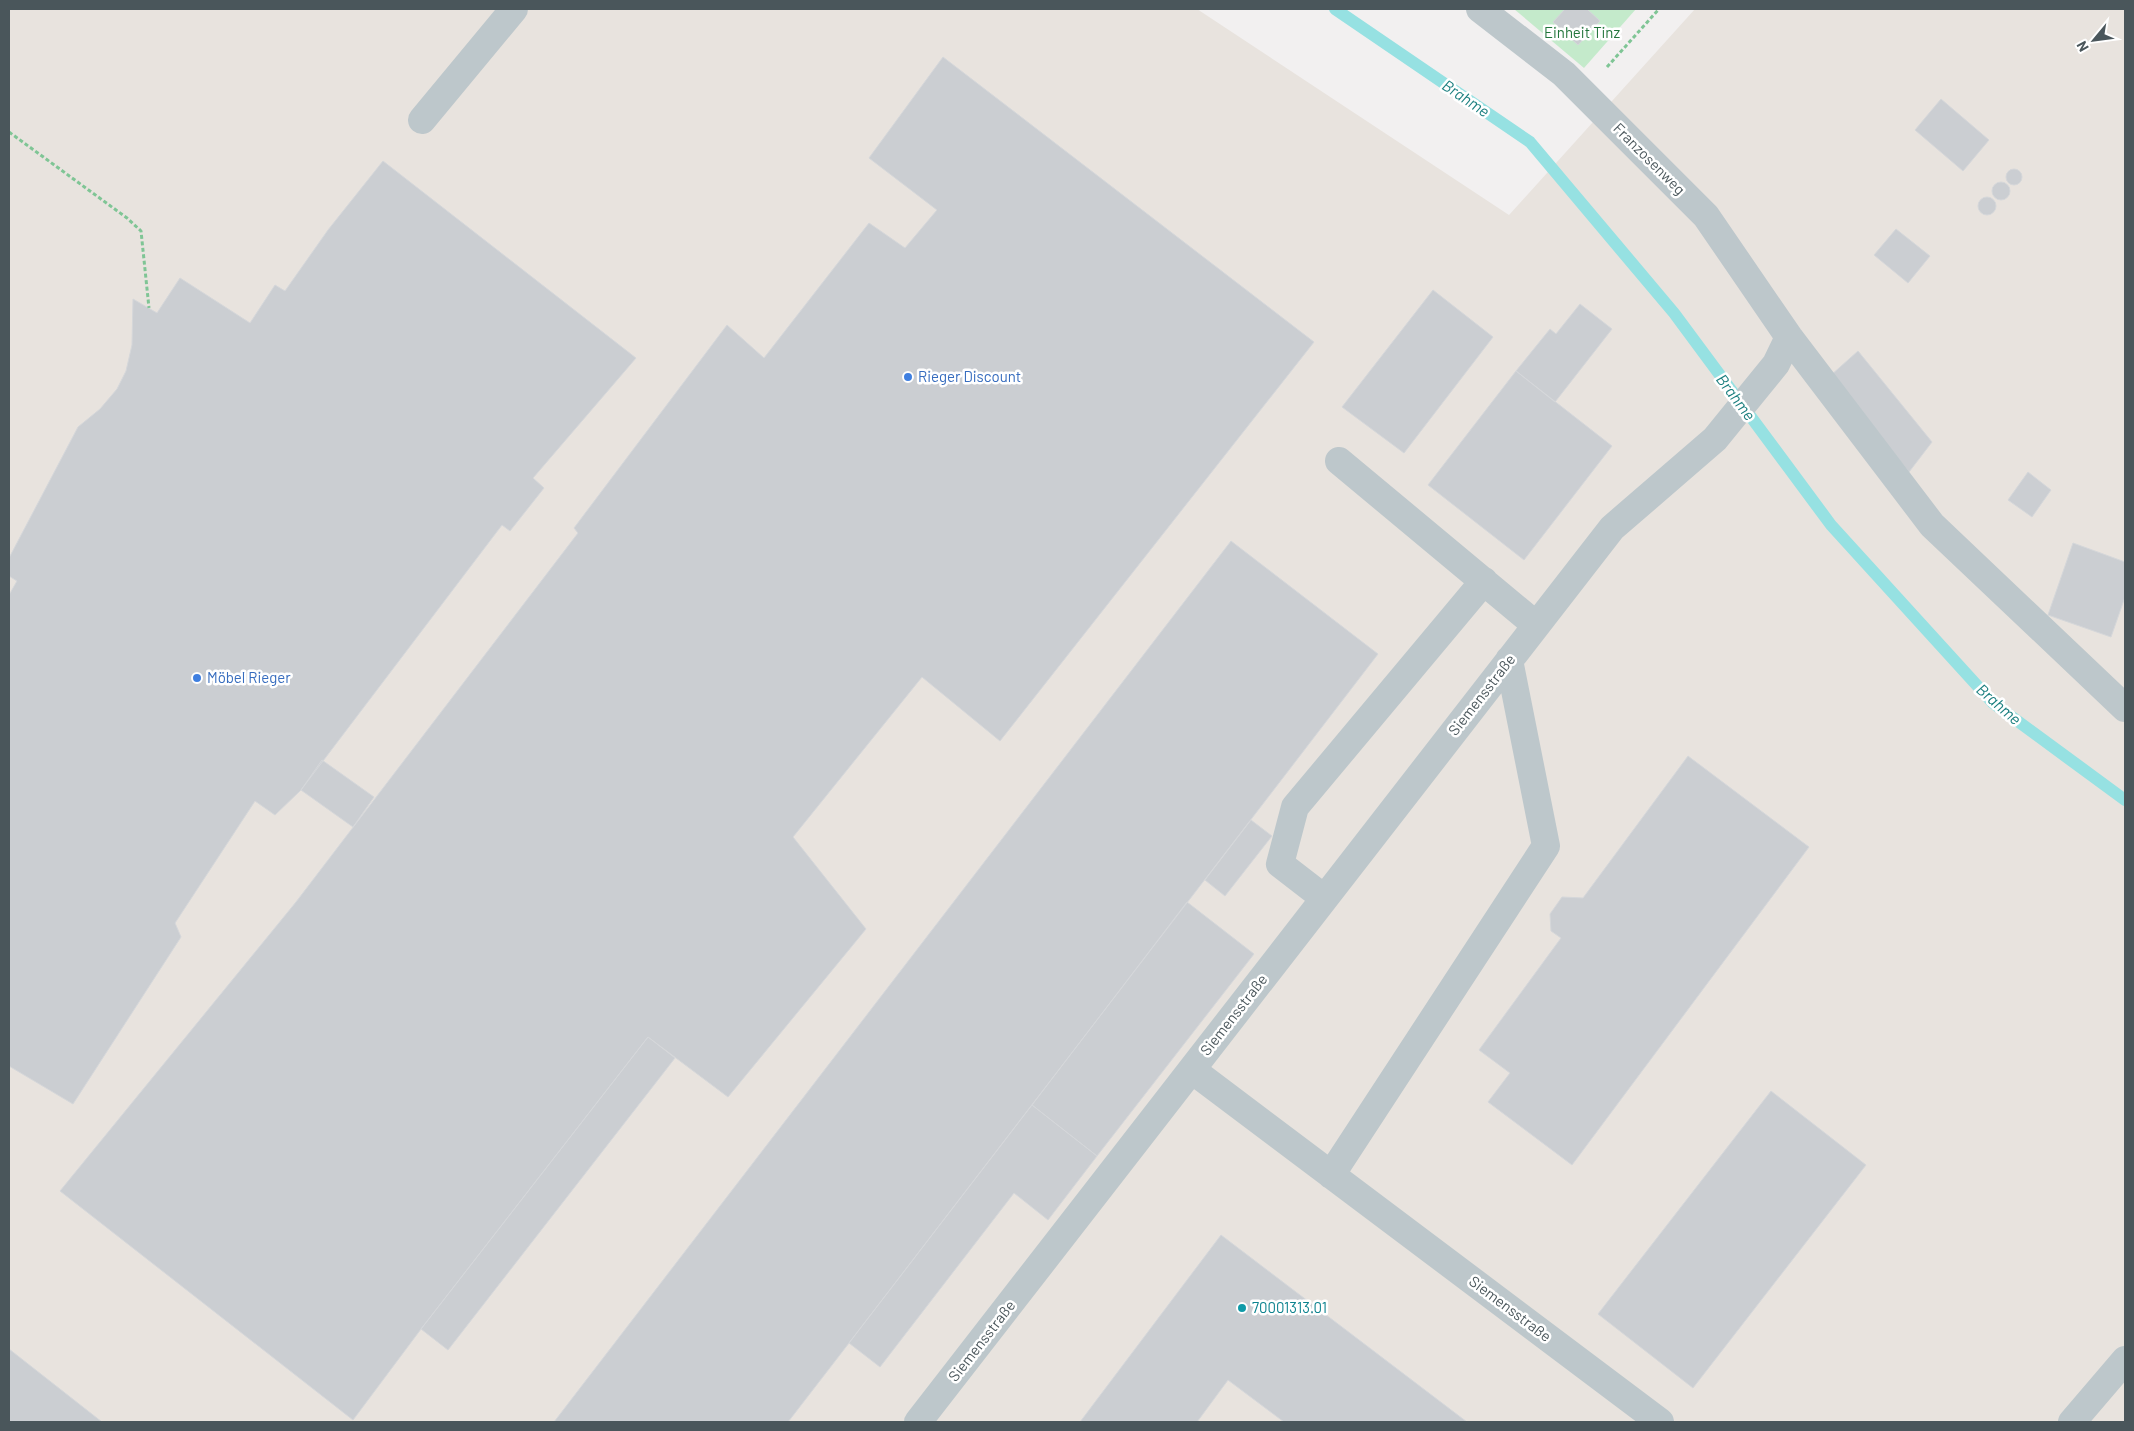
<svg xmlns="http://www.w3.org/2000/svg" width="2134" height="1431" font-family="Barlow,sans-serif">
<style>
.commercial{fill:#e8e3de}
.green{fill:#c4eacb}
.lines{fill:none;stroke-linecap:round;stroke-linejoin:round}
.stream{stroke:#96e1e2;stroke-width:12}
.building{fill:#cbced2;stroke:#d5d7da}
.path{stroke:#7fc595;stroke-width:3;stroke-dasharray:4 2.5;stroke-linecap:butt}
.minor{stroke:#bdc7cb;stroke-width:28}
.shop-dot{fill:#3f7fe0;stroke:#fff;stroke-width:2}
.culture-dot{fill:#0f9aa8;stroke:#fff;stroke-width:2}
.labels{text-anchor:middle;stroke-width:5;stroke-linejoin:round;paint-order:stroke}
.park-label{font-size:15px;fill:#22753b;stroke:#fff}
.street-label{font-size:15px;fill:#4a565b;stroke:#fff}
.shop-label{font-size:15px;fill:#366cbe;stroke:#fff;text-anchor:start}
.culture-label{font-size:15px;fill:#0d838f;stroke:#fff;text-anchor:start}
.water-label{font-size:16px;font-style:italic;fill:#1b7f7f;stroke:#fff}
</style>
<rect width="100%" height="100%" fill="#f2f0f0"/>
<!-- commercial -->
<path class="commercial" d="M9 9H1197L1509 215 1695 9H2125V1422H9Z"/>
<!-- green -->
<path class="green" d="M1514 9H1636L1584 68Z"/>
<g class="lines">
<!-- stream -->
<path class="stream" d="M1335 9 1530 142 1674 313 1831 525 1993 703 2125 800"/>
</g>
<!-- building -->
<path class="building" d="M1565 9H1587L1600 21 1578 45 1553 22Z
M943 57 1314 342 1000 741 922 677 793 837 866 929 728 1097 648 1037 421 1329 353 1420 60 1191 296 902 578 533 574 528 727 325 764 358 869 223 905 248 937 210 869 158Z
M1941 99 1989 140 1963 171 1915 130Z
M383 161 636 358 533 478 544 488 510 531 502 525 301 790 275 815 255 801 175 923 181 937 73 1104 9 1066V595L17 581 9 576V558L78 427 100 409 117 389 126 371 132 345 133 299 157 313 180 278 250 323 275 285 285 291 328 230Z
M2006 177a8 8 0 1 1 16 0a8 8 0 1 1-16 0Z
M1992 191a9 9 0 1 1 18 0a9 9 0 1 1-18 0Z
M1978 206a9 9 0 1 1 18 0a9 9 0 1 1-18 0Z
M1896 229 1930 256 1908 283 1874 255Z
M1433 290 1493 337 1404 453 1342 407Z
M1580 304 1612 329 1555 402 1516 371 1550 329 1556 334Z
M1858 351 1932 442 1909 472 1830 376Z
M1516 371 1612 446 1524 560 1428 485Z
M2028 472 2051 490 2032 517 2008 500Z
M1231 541 1378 654 849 1343 788 1422H554Z
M2073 543 2125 562V597L2111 637 2048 615Z
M1688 756 1809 847 1572 1165 1488 1102 1510 1073 1479 1050 1561 938 1551 931 1550 914 1562 897 1583 898Z
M322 760 374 797 353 827 301 790Z
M1251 820 1272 836 1225 896 1205 880Z
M1187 902 1254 954 1097 1156 1032 1105Z
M648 1037 675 1058 448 1350 421 1329Z
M1771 1091 1866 1165 1693 1388 1598 1314Z
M1032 1105 1097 1156 1048 1220 1014 1193 880 1367 849 1343Z
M1221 1235 1467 1422H1284L1228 1380 1197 1422H1080Z
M9 1349 102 1422H9Z"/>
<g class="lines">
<!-- path -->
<path class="path" d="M1607 67 1659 9
M9 132 127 218 141 231 149 308"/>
<!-- minor -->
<path class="minor" d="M1480 9 1564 74 1706 216 1789 337 1932 525 2125 708
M422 120 514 9
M1339 461 1536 625
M1324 898 1280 864 1295 807 1484 581
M1192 1070 1660 1422
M1331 1175 1546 846 1509 660
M918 1422 1612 528 1715 439 1776 364 1789 337
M2072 1422 2125 1360"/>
</g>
<!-- markers -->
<g class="shop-dot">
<circle cx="908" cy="377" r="5"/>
<circle cx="197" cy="678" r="5"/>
</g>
<circle class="culture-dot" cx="1242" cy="1308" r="5"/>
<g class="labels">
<!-- park labels -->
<g class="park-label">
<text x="1582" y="38">Einheit Tinz</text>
</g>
<!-- street labels -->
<g class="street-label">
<text transform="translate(1649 159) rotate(45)" y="5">Franzosenweg</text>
<text transform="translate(1482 695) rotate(-52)" y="5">Siemensstraße</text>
<text transform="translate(1234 1015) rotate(-52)" y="5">Siemensstraße</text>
<text transform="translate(1510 1309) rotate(37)" y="5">Siemensstraße</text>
<text transform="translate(982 1341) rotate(-52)" y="5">Siemensstraße</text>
</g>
<!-- shop labels -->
<g class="shop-label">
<text x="918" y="382">Rieger Discount</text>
<text x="207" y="683">Möbel Rieger</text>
</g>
<!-- culture labels -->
<g class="culture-label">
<text x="1252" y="1313">70001313.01</text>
</g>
<!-- water labels -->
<g class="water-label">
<text transform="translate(1466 98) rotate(34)" y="6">Brahme</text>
<text transform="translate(1736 397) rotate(53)" y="6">Brahme</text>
<text transform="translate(1999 704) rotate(41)" y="6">Brahme</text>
</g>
</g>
<!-- border -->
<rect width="2134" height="1431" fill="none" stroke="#4a565b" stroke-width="20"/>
<!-- north arrow -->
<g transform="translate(2094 40) rotate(241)" stroke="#ffffff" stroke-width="4" paint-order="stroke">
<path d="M0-4L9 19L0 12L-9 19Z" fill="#4a565b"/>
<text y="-8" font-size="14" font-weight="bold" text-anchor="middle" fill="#4a565b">N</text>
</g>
</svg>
